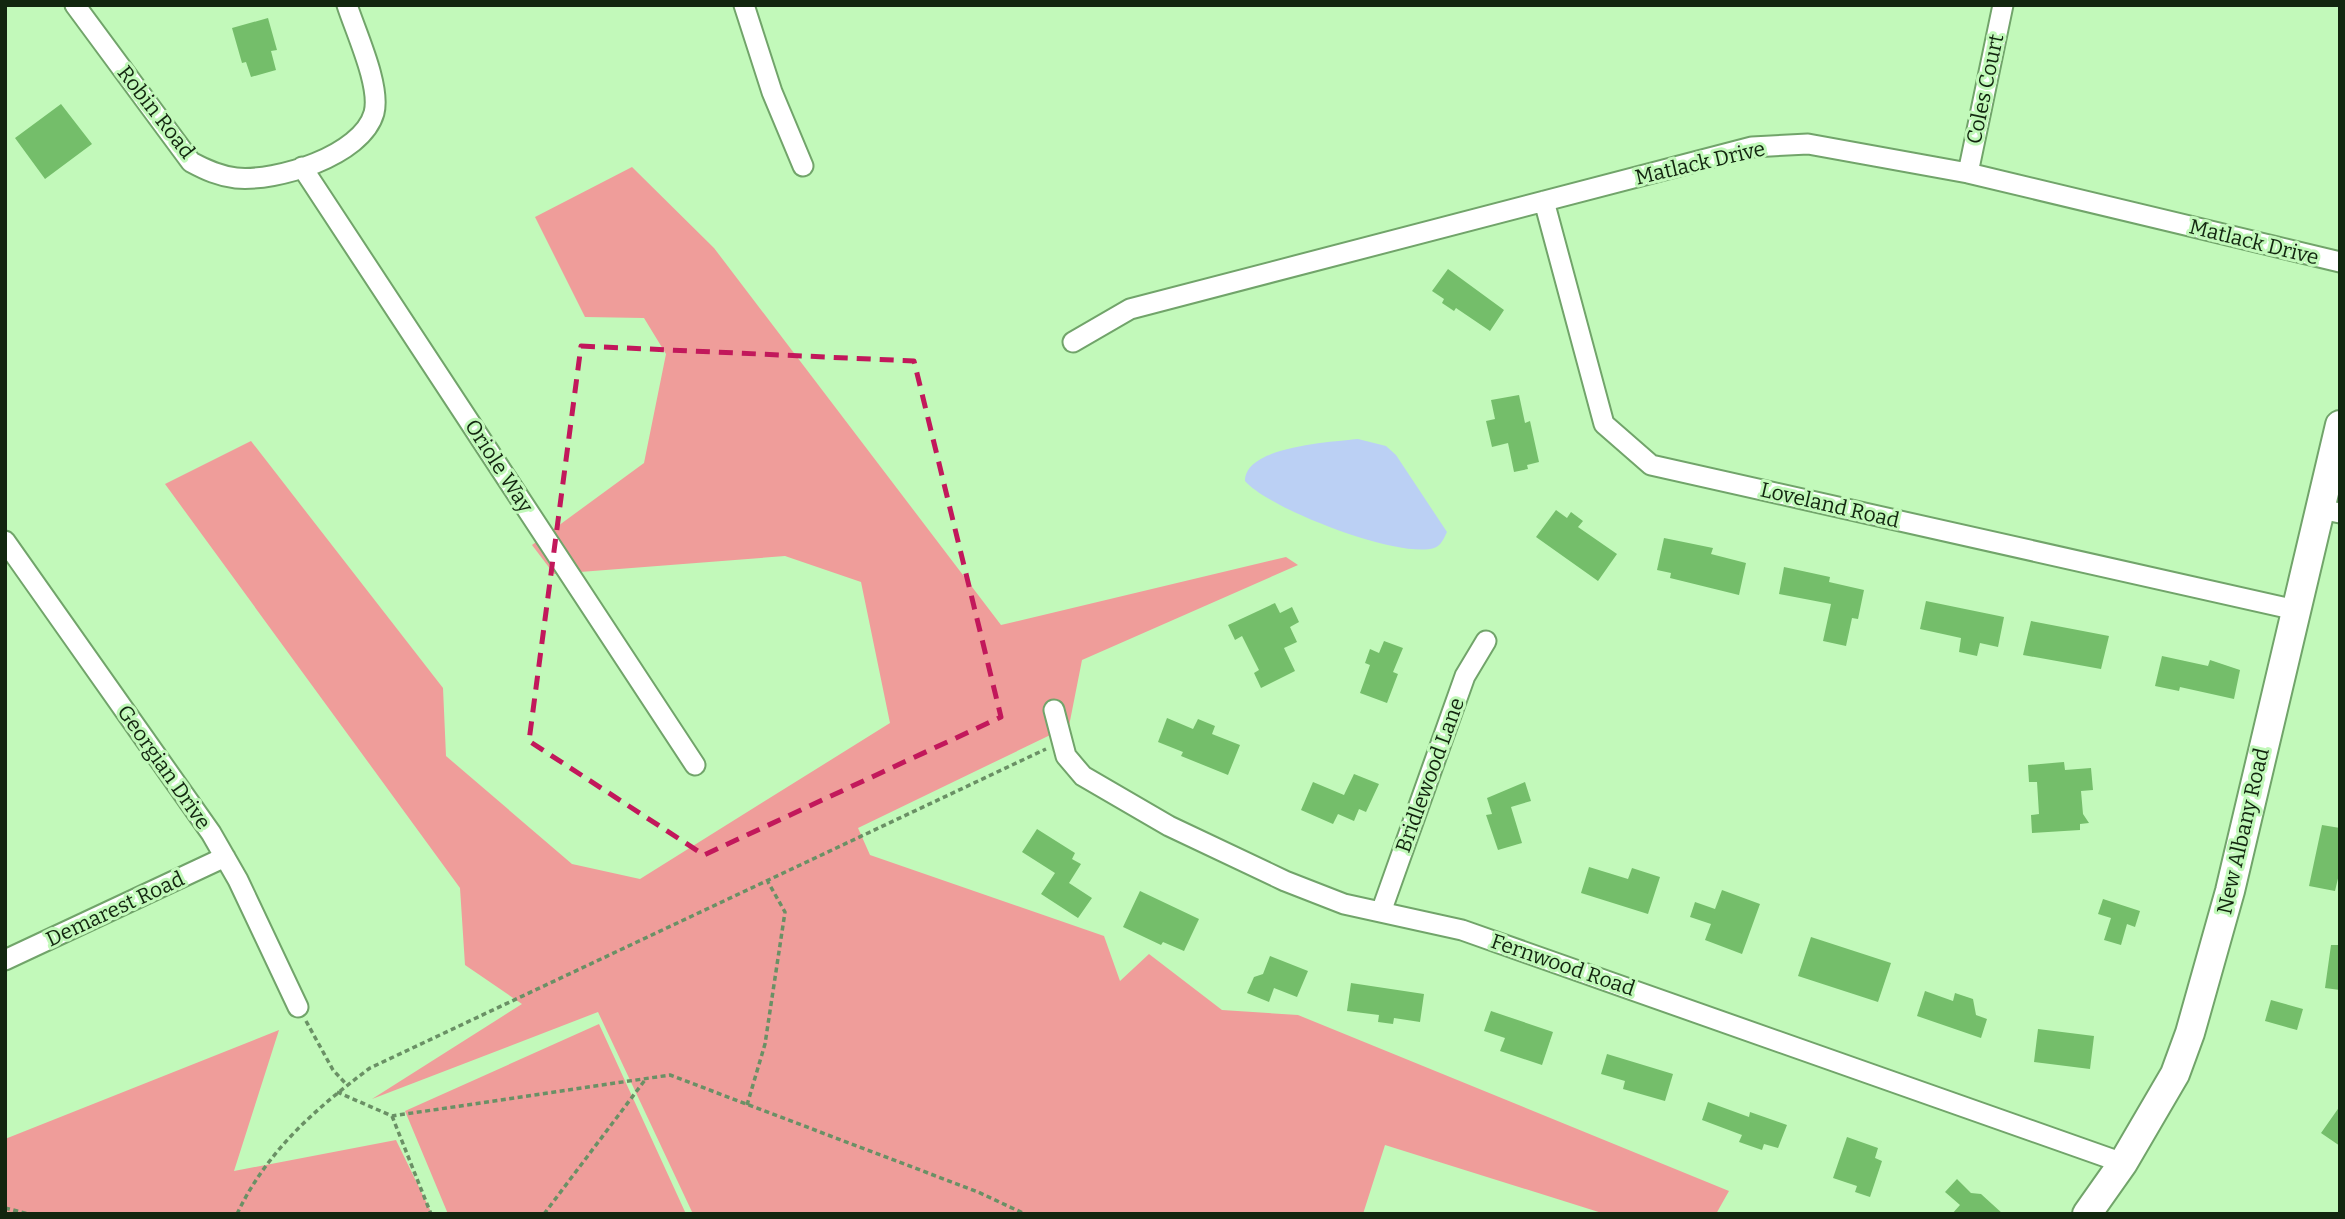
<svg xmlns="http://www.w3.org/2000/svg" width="2345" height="1219" font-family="Bitter,serif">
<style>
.green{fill:#ef9d9a}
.water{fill:#bbd0f4}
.building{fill:#74be6a}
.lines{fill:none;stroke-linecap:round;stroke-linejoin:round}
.minor-casing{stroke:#71a46a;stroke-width:23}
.secondary-casing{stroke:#71a46a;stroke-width:32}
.path{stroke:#6a9065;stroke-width:3.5;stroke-dasharray:5 3.5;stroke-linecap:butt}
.minor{stroke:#fff;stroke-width:19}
.secondary{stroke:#fff;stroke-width:28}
.marked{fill:none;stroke:#c2185b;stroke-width:5;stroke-dasharray:14 9;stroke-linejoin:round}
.labels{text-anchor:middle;stroke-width:6;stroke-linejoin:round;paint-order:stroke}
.street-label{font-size:21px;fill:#12260f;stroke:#c2f9ba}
</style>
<rect width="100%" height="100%" fill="#c2f9ba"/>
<!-- green -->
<path class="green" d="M632 167 714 248 1001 625 1286 557 1298 565 1082 660 1069 726 858 828 870 855 1104 936 1120 981 1149 954 1222 1010 1298 1015 1729 1191 1716 1214H1605L1385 1145 1363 1214H693L598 1012 372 1099 522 1004 465 965 460 888 165 484 251 441 443 688 446 756 572 864 640 879 890 723 861 582 785 556 554 574 532 545 644 463 666 354 644 318 585 317 535 217Z
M599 1024 686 1214H448L405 1111Z
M279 1030 234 1171 396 1140 432 1214H5V1139Z"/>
<!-- water -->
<path class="water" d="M1358 439 1386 446 1396 455 1447 532C1444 538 1441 546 1434 548 1399 559 1269 509 1245 481 1245 446 1332 442 1358 439Z"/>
<!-- building -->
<path class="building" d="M268 18 277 50 271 51 276 70 251 77 246 62 242 63 232 28Z
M61 104 92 144 45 179 15 138Z
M1448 269 1504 310 1490 331 1456 308 1454 311 1442 303 1444 299 1432 291Z
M1519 395 1525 423 1530 421 1539 462 1527 465 1528 469 1514 472 1508 443 1492 447 1486 421 1495 419 1491 400Z
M1556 510 1567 518 1571 512 1583 521 1578 527 1617 554 1598 581 1536 537Z
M1664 538 1713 548 1711 554 1746 563 1739 595 1670 578 1671 573 1657 570Z
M1784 567 1830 577 1829 582 1864 590 1858 619 1852 618 1846 646 1823 641 1831 604 1779 594Z
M1926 601 2004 617 1998 647 1980 643 1977 656 1959 652 1961 638 1920 629Z
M1275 603 1280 613 1292 607 1299 622 1290 627 1297 642 1284 648 1295 671 1261 688 1254 673 1259 670 1242 636 1235 640 1228 625Z
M2031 621 2109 636 2101 669 2023 655Z
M1384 641 1403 648 1393 672 1398 674 1387 703 1360 693 1370 665 1365 663 1370 649 1379 653Z
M2162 656 2208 666 2210 660 2240 670 2234 699 2180 687 2179 691 2155 686Z
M1167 718 1193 729 1198 719 1215 726 1212 734 1240 745 1228 775 1181 756 1183 752 1158 742Z
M2064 762 2065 770 2091 768 2093 790 2081 791 2083 814 2089 823 2080 824V830L2032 833 2031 815 2039 814 2037 782H2029L2028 765Z
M1354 774 1379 784 1366 812 1359 809 1354 821 1338 814 1333 824 1301 810 1313 782 1344 795Z
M1525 782 1531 801 1511 807 1522 843 1498 850 1486 815 1492 814 1487 798Z
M2322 825 2340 828V870L2335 891 2309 886Z
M1037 829 1075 853 1072 859 1081 864 1069 883 1092 898 1078 918 1041 894 1055 873 1022 852Z
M1589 867 1628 879 1632 868 1660 877 1648 914 1581 893Z
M1722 890 1760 904 1742 954 1705 940 1711 924 1690 917 1695 902 1715 909Z
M1140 891 1199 919 1184 951 1163 942 1161 945 1123 927Z
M2103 899 2140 911 2135 927 2127 924 2121 945 2104 940 2111 918 2098 914Z
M1811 937 1891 963 1878 1002 1798 976Z
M2331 945H2340V990L2325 988Z
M1270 956 1308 971 1297 997 1274 988 1269 1002 1247 993 1254 977 1263 974Z
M1351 983 1424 994 1420 1022 1394 1018 1393 1024 1378 1022 1379 1015 1347 1011Z
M1925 991 1953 1001 1955 993 1973 999 1976 1015 1987 1019 1981 1038 1917 1016Z
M2271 1000 2303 1009 2297 1030 2265 1021Z
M1491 1011 1553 1032 1542 1065 1500 1051 1505 1038 1484 1031Z
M2038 1029 2094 1036 2090 1069 2034 1062Z
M1607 1054 1673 1074 1665 1101 1623 1089 1625 1081 1601 1074Z
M1708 1102 1749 1117 1750 1112 1787 1125 1778 1148 1764 1144 1762 1150 1739 1142 1742 1135 1702 1120Z
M2340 1106V1146L2321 1133Z
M1847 1137 1878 1148 1875 1158 1882 1161 1870 1197 1855 1192 1857 1186 1833 1178Z
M1957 1179 1971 1193 1981 1194 2003 1214H1952L1960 1205 1945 1192Z"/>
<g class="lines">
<defs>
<path id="minor" d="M75 5 191 162C206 170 219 176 236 178 276 182 362 156 374 113 381 86 356 33 347 5
M744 5 772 92 803 166
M302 167 695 765
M1968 173 2003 5
M1544 201 1604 424 1651 465 2296 610
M1073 342 1130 309 1752 147 1808 144 1968 173 2340 262
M2320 509 2340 513
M5 541 211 833 238 880 298 1007
M1054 710 1066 756 1083 776 1169 826 1285 881 1344 904 1462 930 2123 1163
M1381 912 1465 676 1486 641
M5 960 225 857"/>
<path id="secondary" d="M2087 1214 2123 1163 2175 1074 2190 1033 2230 891 2340 425"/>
</defs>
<!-- minor casing -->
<use href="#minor" class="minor-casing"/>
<!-- secondary casing -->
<use href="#secondary" class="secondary-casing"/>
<!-- path -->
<path class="path" d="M306 1021 333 1070 347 1085
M337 1092 392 1116 670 1075 978 1192 1025 1214
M747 1105 765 1044 785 912 768 882
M392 1116 431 1214
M5 1208 29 1214
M237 1214C267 1151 315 1109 370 1068L1046 749
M544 1214 645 1080"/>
<!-- minor -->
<use href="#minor" class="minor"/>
<!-- secondary -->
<use href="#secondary" class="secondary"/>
</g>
<!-- marked area -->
<path class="marked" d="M581 346 914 361 1001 717 704 855 529 741Z"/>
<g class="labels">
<!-- street labels -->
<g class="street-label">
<text transform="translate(1985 89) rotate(-78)" y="7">Coles Court</text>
<text transform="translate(156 112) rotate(52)" y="7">Robin Road</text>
<text transform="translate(1700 163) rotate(-13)" y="7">Matlack Drive</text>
<text transform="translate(2254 242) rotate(14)" y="7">Matlack Drive</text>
<text transform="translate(499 466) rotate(57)" y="7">Oriole Way</text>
<text transform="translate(1830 505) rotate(13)" y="7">Loveland Road</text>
<text transform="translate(164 767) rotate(55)" y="7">Georgian Drive</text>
<text transform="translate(1430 775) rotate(-70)" y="7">Bridlewood Lane</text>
<text transform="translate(2243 831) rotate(-77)" y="7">New Albany Road</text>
<text transform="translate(115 909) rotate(-25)" y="7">Demarest Road</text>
<text transform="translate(1563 965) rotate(19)" y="7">Fernwood Road</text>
</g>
</g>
<!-- border -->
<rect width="2345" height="1219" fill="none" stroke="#12260f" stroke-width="14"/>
</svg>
